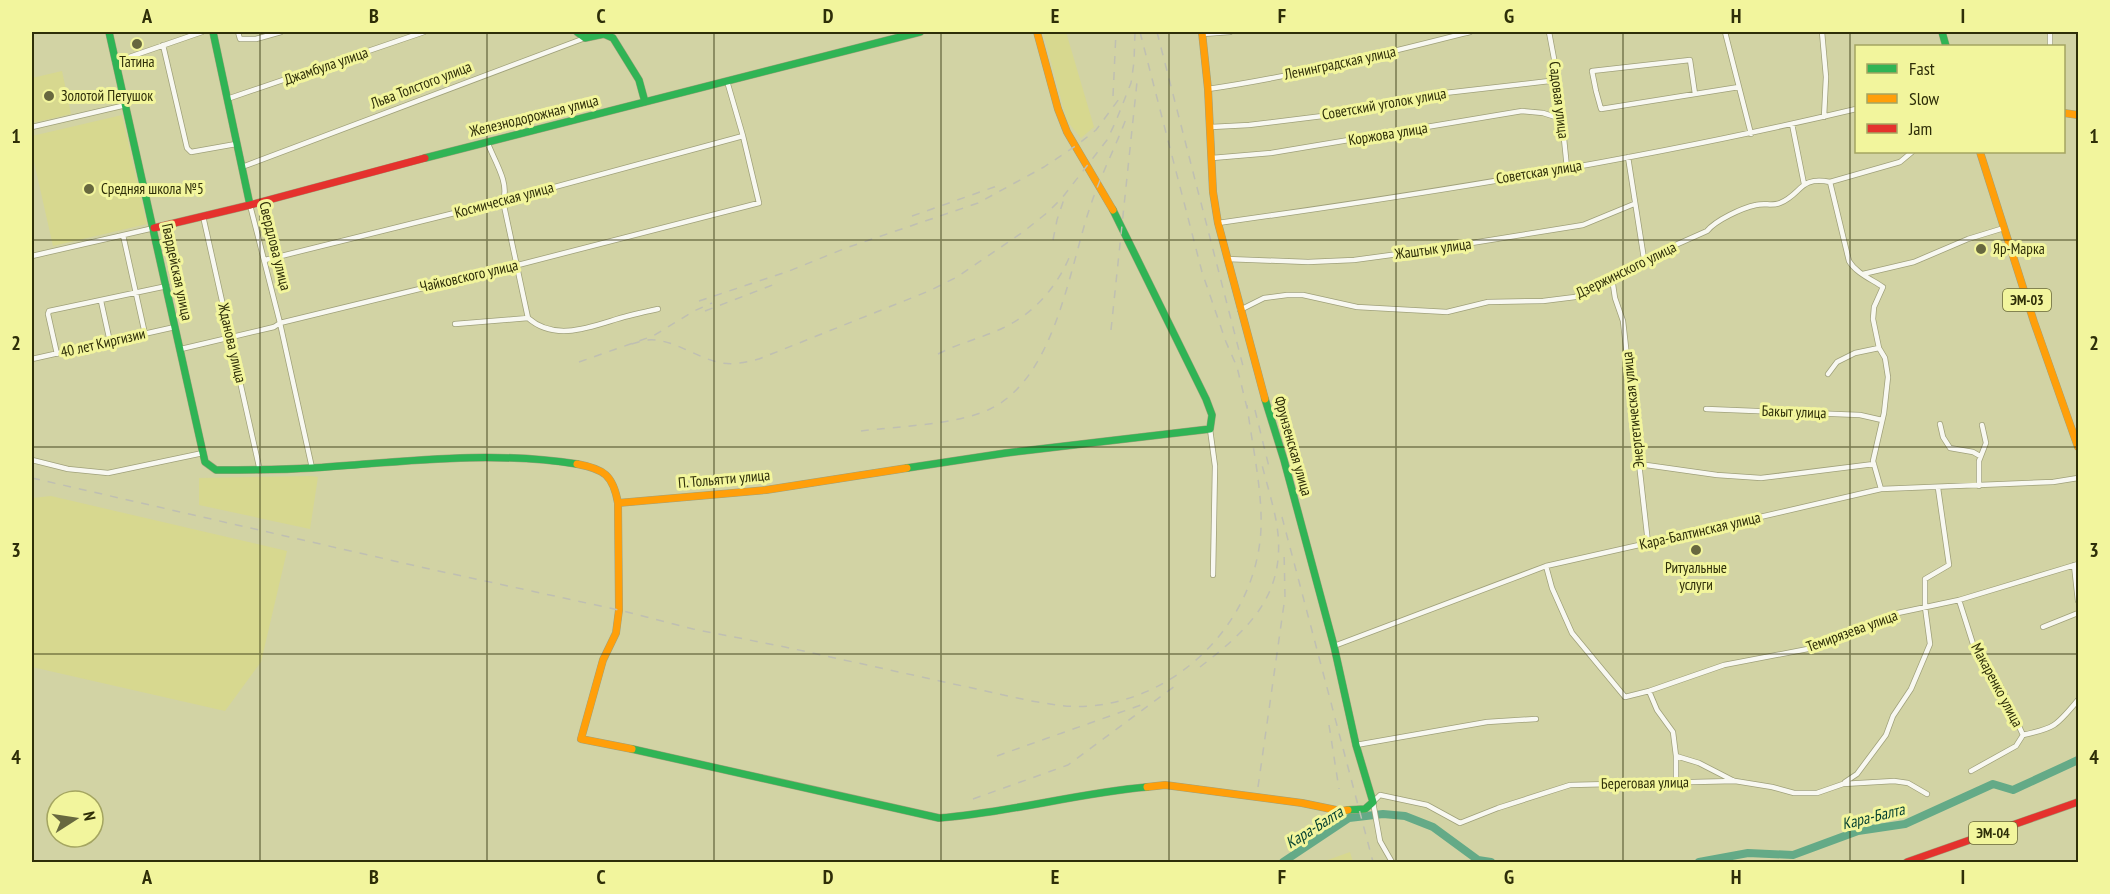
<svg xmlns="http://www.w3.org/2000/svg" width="2110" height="894" font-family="'PT Sans Narrow',sans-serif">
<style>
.built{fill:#d7d88f}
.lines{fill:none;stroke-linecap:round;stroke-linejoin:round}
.river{stroke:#64aa87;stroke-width:8}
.street-casing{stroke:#9fa07a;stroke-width:6}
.fast-casing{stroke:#9fa07a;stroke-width:8}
.slow-casing{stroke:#9fa07a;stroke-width:8}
.jam-casing{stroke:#9fa07a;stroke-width:8}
.street{stroke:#f8f8f1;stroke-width:4.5}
.fast{stroke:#30b455;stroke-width:7}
.slow{stroke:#ff9f0a;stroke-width:7}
.jam{stroke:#e5322d;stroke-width:7}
.rail{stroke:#bfbfb2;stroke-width:1.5;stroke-dasharray:8 8;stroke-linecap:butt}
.grid{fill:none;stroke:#2e2e08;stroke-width:1.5;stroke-opacity:0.55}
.poi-dot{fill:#67683f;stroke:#f2f59d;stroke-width:2}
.labels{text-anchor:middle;stroke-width:6;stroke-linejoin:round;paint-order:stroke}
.shield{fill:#f2f59d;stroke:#696a35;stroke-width:1.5}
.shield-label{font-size:14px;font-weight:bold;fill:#2e2e08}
.poi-label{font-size:15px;fill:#2e2e08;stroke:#f2f59d;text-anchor:start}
.street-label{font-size:15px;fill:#2e2e08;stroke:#f2f59d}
.water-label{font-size:16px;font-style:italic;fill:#023f2f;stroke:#f2f59d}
.neatline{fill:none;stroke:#2e2e08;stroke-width:2}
.grid-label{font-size:20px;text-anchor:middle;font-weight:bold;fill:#2e2e08}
</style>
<rect width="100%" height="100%" fill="#d2d3a4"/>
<!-- built -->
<path class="built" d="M1043 32H1066L1094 127 1081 138 1067 121Z
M62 71 71 114 32 123V78Z
M122 115 147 224 53 246 32 153V136Z
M311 476 318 477 310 529 199 505V478Z
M51 496 287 551 261 662 225 711 32 667V498Z
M1350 852 1353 862H1322Z"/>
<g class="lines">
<!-- river -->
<path class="river" d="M1283 862 1349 818 1383 814 1405 816 1433 827 1478 860 1491 862
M1699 862 1748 853 1793 855 1858 831 1905 824 1993 784 2013 790 2078 760"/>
<defs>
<path id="street" d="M238 32 240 39H256L281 32
M1549 32 1558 80 1567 168
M1725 32 1751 134
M1822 32 1826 77 1824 117
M2050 32V46
M1203 34 1230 32
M163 45 187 148 191 152 236 144
M115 62 202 32
M1208 89C1297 76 1383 54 1470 32
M1695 94 1690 60 1592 71 1596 91 1601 109 1739 87
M227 99 424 32
M1792 124 1804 184
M32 127 126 105
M1211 127 1249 125 1355 112 1436 94 1558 80
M487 141C493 159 510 182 503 201L528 318
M1628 157 1644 259
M1212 158 1271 153 1522 111 1543 113 1562 119
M242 167 585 38
M1830 182 1900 162 1912 152
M250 205 280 323 312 468
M203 216 260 471
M1218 223C1432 193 1646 159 1856 109
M123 235 145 334
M32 256 154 228
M1227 259 1308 262 1354 260 1428 250 1583 225 1634 204
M265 260 503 201 743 136
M1863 274 1914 262 1968 239 2004 228
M1612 278 1615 298 1623 321 1648 543
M101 301 110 342
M1240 310 1264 298 1287 295H1303L1357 307 1447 312 1488 302 1543 301 1575 297 1612 278 1644 259 1707 231C1716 220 1742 208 1756 205 1764 203 1773 206 1780 203 1802 194 1799 176 1830 182L1849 261C1856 273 1871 279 1883 287L1874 307 1873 319 1879 348 1885 358 1888 377 1884 413 1873 461 1881 489
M455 324 528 318C554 341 588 328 617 319 630 315 644 312 658 309
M181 349 274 327 280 323 518 265 759 203 743 136 727 81
M57 354 48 314 49 311 167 286
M32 359 175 327
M1828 374 1837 362 1855 353 1879 348
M1706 409 1860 415 1882 420
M1940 424 1943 437 1950 448 1973 452 1980 456
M1210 429 1215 466 1213 575
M32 460 68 469 108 473 203 453
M1639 464 1717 475 1761 478 1874 464
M1979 486V461L1986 443 1982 425
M2074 565 2078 601
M1546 566 1552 588 1572 633 1625 697 1649 691 1724 665 1813 648 1893 614 1959 600 2078 564
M1959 600 1973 644 2000 685 2023 735
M2043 627 2078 613
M1334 646 1546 566 1648 543 1881 489 2053 482 2078 478
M1649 691 1657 710 1673 732 1676 756V782
M1356 745 1487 722 1536 719
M1676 756 1699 763 1734 781
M1971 771 2016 746 2023 735C2056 728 2057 725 2078 700
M1845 782 1857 774 1886 735 1893 716 1911 689 1930 644 1925 607V579L1949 565 1938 488
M1392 862 1380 841 1373 802 1380 795 1427 805 1460 823 1498 808 1570 785 1735 781 1772 787 1794 793H1817L1843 784 1894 781 1908 783 1927 794"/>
<path id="fast" d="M109 32 205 462 216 470C248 470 280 470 312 468 401 462 488 450 577 464
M213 32 250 205
M577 32 585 38 604 34 613 38 639 80 645 102
M1942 32 1946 46
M425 158 920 32
M1265 399 1284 460 1334 646 1356 745 1373 802 1365 809 1348 810
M907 468 1006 453 1210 429 1212 415 1206 399 1113 210
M632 749 939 818C1009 813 1077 793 1147 787"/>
<path id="slow" d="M1037 32 1058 109 1067 132 1113 210
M1202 32 1208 89 1213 192 1218 223 1265 399
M2064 113 2078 115
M1980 152 2034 322 2078 447
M577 464C604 469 613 475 618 503L766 490 907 468
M618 503 619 610 616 633 603 660 581 739 632 749
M1147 787 1165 785 1302 803 1341 811 1348 810"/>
<path id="jam" d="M154 228 250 205 425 158
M1907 862 2078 802"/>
</defs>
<!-- street casing -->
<use href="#street" class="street-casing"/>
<!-- fast casing -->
<use href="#fast" class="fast-casing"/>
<!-- slow casing -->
<use href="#slow" class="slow-casing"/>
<!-- jam casing -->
<use href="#jam" class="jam-casing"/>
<!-- street -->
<use href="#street" class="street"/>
<!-- fast -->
<use href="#fast" class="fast"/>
<!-- slow -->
<use href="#slow" class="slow"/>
<!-- jam -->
<use href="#jam" class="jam"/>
<!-- rail -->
<path class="rail" d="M1140 32 1202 272 1226 342 1237 367 1248 412
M1157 32 1243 366
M1113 96 1116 32
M912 216 997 186
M1053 240 1057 220 1064 199
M699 301 789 271 846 248 978 203 1044 167 1077 145 1096 130 1119 99
M705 311 775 284
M1111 330 1137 82
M632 344C639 342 647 339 655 340 678 342 699 359 722 363 735 365 747 362 759 359L929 291 957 277 1023 232 1048 212 1062 198 1107 140 1116 121 1131 83 1134 62 1135 32
M938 354C959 343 982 338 1003 328 1033 314 1056 288 1069 258
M579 362 653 336 694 311 712 303
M1255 410 1270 471
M861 431C898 426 957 425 990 409 1055 378 1069 270 1090 207 1100 177 1115 148 1126 119
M32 478 425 568 619 610 693 629 785 647 1031 701C1051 704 1070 708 1090 706 1176 699 1250 627 1260 541 1265 500 1252 446 1247 405
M1282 517 1373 862
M1200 667C1252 627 1289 591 1276 520 1272 500 1266 481 1261 461
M1329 725 1339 789
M997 756 1141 705
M1258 787 1285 597 1284 549
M973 799 1068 765 1179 683"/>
</g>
<!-- grid -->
<path class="grid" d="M260 32V862M487 32V862M714 32V862M941 32V862M1169 32V862M1396 32V862M1623 32V862M1850 32V862M32 240H2078M32 447H2078M32 654H2078"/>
<!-- markers -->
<g class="poi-dot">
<circle cx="137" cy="44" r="6"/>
<circle cx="49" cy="96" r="6"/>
<circle cx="89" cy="189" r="6"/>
<circle cx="1981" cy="249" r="6"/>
<circle cx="1696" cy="550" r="6"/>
</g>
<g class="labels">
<!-- shield labels -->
<g class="shield">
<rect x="2003" y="289" width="48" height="22" rx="4.5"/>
<rect x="1969" y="822" width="48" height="22" rx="4.5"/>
</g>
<g class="shield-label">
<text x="2027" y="305">ЭМ-03</text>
<text x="1993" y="838">ЭМ-04</text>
</g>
<!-- poi labels -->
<g class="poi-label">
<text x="137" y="67" text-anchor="middle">Татина</text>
<text x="61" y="101">Золотой Петушок</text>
<text x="101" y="194">Средняя школа №5</text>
<text x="1993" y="254">Яр-Марка</text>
<text x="1696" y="573" text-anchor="middle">Ритуальные<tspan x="1696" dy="17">услуги</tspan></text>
</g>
<!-- street labels -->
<g class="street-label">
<text transform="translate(1340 63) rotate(-12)" y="5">Ленинградская улица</text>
<text transform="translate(326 66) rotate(-19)" y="5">Джамбула улица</text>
<text transform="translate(421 85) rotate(-21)" y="5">Льва Толстого улица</text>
<text transform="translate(1559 100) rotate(83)" y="5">Садовая улица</text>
<text transform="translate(1384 104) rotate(-10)" y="5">Советский уголок улица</text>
<text transform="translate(534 116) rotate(-14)" y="5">Железнодорожная улица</text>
<text transform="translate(1388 134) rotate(-9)" y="5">Коржова улица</text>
<text transform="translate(1539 172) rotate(-9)" y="5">Советская улица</text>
<text transform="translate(504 200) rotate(-15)" y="5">Космическая улица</text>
<text transform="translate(275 246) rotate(76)" y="5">Свердлова улица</text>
<text transform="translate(1433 249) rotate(-8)" y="5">Жаштык улица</text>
<text transform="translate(1626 270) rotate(-26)" y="5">Дзержинского улица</text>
<text transform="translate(177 272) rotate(78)" y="5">Гвардейская улица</text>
<text transform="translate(469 276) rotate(-13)" y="5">Чайковского улица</text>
<text transform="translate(103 343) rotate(-13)" y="5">40 лет Киргизии</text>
<text transform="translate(232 343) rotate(77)" y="5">Жданова улица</text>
<text transform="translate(1633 410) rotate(-96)" y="5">Энергетическая улица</text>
<text transform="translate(1794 412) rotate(2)" y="5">Бакыт улица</text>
<text transform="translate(1293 446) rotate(74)" y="5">Фрунзенская улица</text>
<text transform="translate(724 479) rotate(-5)" y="5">П. Тольятти улица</text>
<text transform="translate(1700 531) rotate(-13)" y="5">Кара-Балтинская улица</text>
<text transform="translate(1852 631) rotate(-20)" y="5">Темирязева улица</text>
<text transform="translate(1997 685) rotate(62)" y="5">Макаренко улица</text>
<text transform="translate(1645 783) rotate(-1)" y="5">Береговая улица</text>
</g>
<!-- water labels -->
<g class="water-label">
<text transform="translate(1873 816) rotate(-14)" y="6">Кара-Балта</text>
<text transform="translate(1314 827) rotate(-32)" y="6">Кара-Балта</text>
</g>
</g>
<!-- border -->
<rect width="2110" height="894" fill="none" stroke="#f2f59d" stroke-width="66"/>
<!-- legend -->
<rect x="1855" y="45" width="210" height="108" fill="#f2f59d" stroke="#a4a561" stroke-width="1.5"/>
<rect x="1867" y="64" width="30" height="9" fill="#30b455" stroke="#a4a561" stroke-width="1.5"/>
<text x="1909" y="75" font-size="18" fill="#2e2e08">Fast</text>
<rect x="1867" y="94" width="30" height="9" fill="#ff9f0a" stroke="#a4a561" stroke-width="1.5"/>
<text x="1909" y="105" font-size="18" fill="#2e2e08">Slow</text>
<rect x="1867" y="124" width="30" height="9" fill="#e5322d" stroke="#a4a561" stroke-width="1.5"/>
<text x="1909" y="135" font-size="18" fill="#2e2e08">Jam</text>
<!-- north arrow -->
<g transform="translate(75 819) rotate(78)"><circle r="28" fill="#f2f59d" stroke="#a4a561" stroke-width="1.5"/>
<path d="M0-4.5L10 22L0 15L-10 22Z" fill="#67683f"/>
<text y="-9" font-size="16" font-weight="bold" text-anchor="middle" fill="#2e2e08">N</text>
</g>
<rect x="33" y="33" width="2044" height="828" class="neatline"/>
<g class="grid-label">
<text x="147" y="23">A</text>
<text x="374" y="23">B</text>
<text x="601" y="23">C</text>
<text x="828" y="23">D</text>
<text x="1055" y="23">E</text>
<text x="1282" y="23">F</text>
<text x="1509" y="23">G</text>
<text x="1736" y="23">H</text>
<text x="1963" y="23">I</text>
<text x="16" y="143">1</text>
<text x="2094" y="143">1</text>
<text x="16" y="350">2</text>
<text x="2094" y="350">2</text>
<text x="16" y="557">3</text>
<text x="2094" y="557">3</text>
<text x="16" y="764">4</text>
<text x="2094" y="764">4</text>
<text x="147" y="884">A</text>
<text x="374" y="884">B</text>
<text x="601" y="884">C</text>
<text x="828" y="884">D</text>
<text x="1055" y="884">E</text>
<text x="1282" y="884">F</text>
<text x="1509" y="884">G</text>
<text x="1736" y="884">H</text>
<text x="1963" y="884">I</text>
</g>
</svg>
